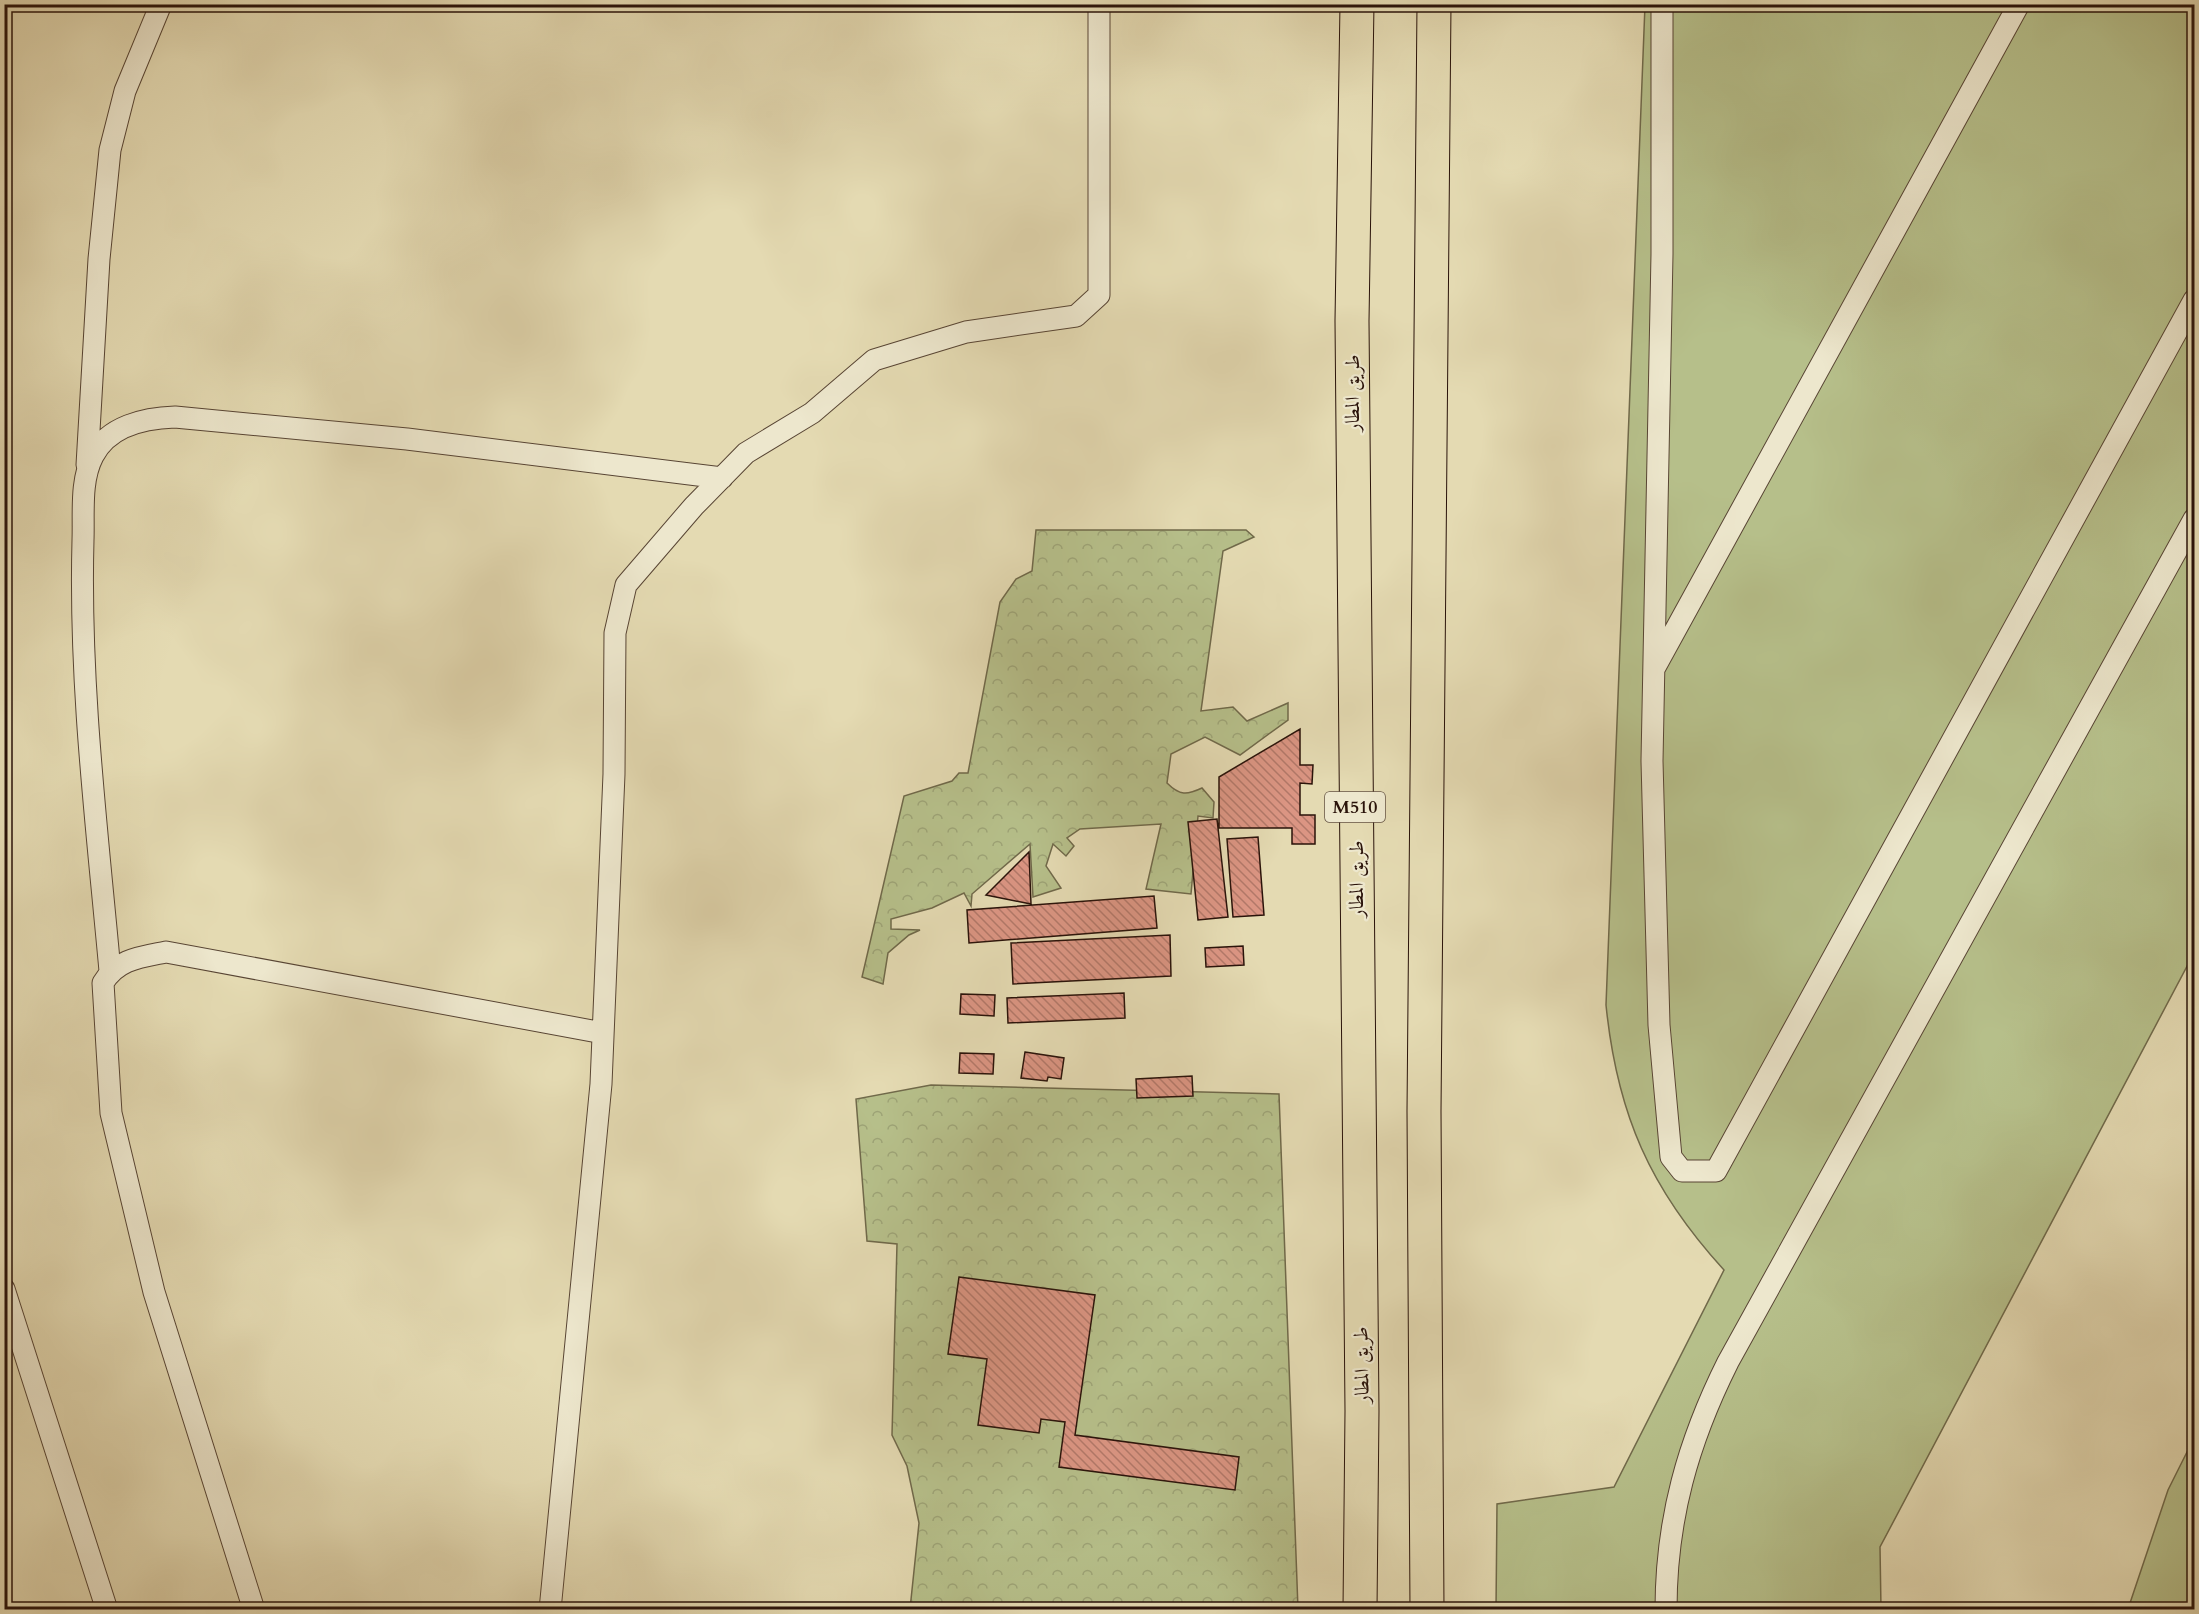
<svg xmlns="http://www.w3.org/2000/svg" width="2199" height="1614" font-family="Cardo,Amiri,serif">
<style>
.grass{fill:#b6bf8a;stroke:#70694a;stroke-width:1.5}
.forest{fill:url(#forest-crowns);stroke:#70694a;stroke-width:1.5}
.building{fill:url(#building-back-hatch);stroke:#2a130a;stroke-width:1.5}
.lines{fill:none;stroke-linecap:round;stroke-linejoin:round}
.service-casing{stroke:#584534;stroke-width:23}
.motorway-casing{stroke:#2a130a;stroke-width:35}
.service{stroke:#ede7cd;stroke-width:21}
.motorway{stroke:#e4dab2;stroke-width:33}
.labels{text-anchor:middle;stroke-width:4.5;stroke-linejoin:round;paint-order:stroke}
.shield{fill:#ede7cd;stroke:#645344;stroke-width:1.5}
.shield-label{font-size:18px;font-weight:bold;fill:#2a130a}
.street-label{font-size:20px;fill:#2a130a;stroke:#ede7cd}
</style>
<defs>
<pattern id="forest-crowns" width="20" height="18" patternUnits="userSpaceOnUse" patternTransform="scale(1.5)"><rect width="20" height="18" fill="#b6bf8a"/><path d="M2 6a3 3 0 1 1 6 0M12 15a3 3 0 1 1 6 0" fill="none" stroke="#9da376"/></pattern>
<pattern id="building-back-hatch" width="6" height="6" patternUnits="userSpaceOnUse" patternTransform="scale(1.5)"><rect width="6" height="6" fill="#db9583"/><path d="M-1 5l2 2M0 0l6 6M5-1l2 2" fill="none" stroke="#b27869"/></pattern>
</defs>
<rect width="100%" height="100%" fill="#e4dab2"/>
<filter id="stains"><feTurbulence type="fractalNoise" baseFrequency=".00333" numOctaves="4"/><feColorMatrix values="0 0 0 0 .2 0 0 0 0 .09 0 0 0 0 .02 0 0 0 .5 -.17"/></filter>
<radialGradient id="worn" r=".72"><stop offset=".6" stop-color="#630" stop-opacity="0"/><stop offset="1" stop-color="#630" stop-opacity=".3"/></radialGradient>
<!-- grass -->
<path class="grass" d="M1645 5H2194V953L1880 1547 1881 1609 1496 1610 1497 1504 1614 1487 1724 1270C1650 1189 1617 1114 1606 1005Z
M2194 1438V1609H2128L2168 1490Z"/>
<!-- forest -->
<path class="forest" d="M1036 530H1246L1254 537 1223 551 1201 711 1233 707 1247 721 1288 703V720L1240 755 1205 737 1171 754 1167 783C1180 796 1187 795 1202 788L1214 802 1213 818 1198 816 1191 894 1146 889 1161 824 1080 829 1067 838 1074 846 1066 856 1053 844 1046 866 1061 888 1033 897 1030 844 972 894 971 906 964 893 932 908 891 919V929L920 930 909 935 888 953 883 984 862 977 904 796 952 781 959 773H968L1000 602 1016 579 1032 571Z
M931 1085 1279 1094 1298 1609H910L919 1523 907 1466 892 1435 897 1244 867 1241 856 1099Z"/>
<!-- building -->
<path class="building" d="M1300 729V765H1313L1312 784 1300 783V815H1315V844H1292V828H1219V777Z
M1217 819 1228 917 1198 920 1188 822Z
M1258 837 1264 915 1233 917 1227 839Z
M1029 852 1031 904 986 895Z
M1154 896 1157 928 969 943 967 910Z
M1170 935 1171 976 1013 984 1011 943Z
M1243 946 1244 965 1206 967 1205 948Z
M1124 993 1125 1018 1008 1023 1007 998Z
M961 994 995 995 994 1016 960 1014Z
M1025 1052 1064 1058 1061 1079 1048 1077 1047 1081 1021 1078Z
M960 1053 994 1054 993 1074 959 1073Z
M1192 1076 1193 1096 1137 1098 1136 1079Z
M959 1277 1095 1295 1075 1435 1239 1457 1235 1490 1059 1467 1065 1422 1041 1419 1039 1433 978 1425 987 1359 948 1354Z"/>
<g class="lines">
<defs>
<path id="service" d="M1662 4V254L1652 761 1659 1025 1671 1157 1682 1171H1716L2194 300
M87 465 99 259 110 150 125 91 161 4
M1654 669 2019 4
M110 971C97 828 79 684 83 540 84 513 80 481 93 456 108 426 145 418 175 417L407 439 722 478
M4 1289 107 1610
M254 1610 154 1292 111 1113 103 983C117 959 141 957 166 952L603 1033
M550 1610 601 1084 614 774 615 633 626 585 694 506 746 453 812 413 874 360 966 332 1076 316 1099 295V4
M1666 1610C1666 1519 1688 1442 1728 1362L2194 519"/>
<path id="motorway" d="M1357 4 1352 321 1362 1411 1360 1610
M1427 1610 1424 1111 1434 4"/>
</defs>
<!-- service casing -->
<use href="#service" class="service-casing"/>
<!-- motorway casing -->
<use href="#motorway" class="motorway-casing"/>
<!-- service -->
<use href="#service" class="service"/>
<!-- motorway -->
<use href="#motorway" class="motorway"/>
</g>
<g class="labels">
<!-- shield labels -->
<rect class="shield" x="1325" y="792" width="60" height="30" rx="4.5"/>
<g class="shield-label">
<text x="1355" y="813">M510</text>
</g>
<!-- street labels -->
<g class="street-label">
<text transform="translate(1352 393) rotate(-90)" y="7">طريق المطار</text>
<text transform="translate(1356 879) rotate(-90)" y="7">طريق المطار</text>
<text transform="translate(1361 1365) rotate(-91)" y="7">طريق المطار</text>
</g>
</g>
<!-- margin -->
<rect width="2199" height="1614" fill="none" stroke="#e4dab2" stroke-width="24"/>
<rect x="6" y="6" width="2187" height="1602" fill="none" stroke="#2a130a" stroke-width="3"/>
<rect x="12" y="12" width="2175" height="1590" fill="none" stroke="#2a130a" stroke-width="1.5"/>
<rect width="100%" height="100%" filter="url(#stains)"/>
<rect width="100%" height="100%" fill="url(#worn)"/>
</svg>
